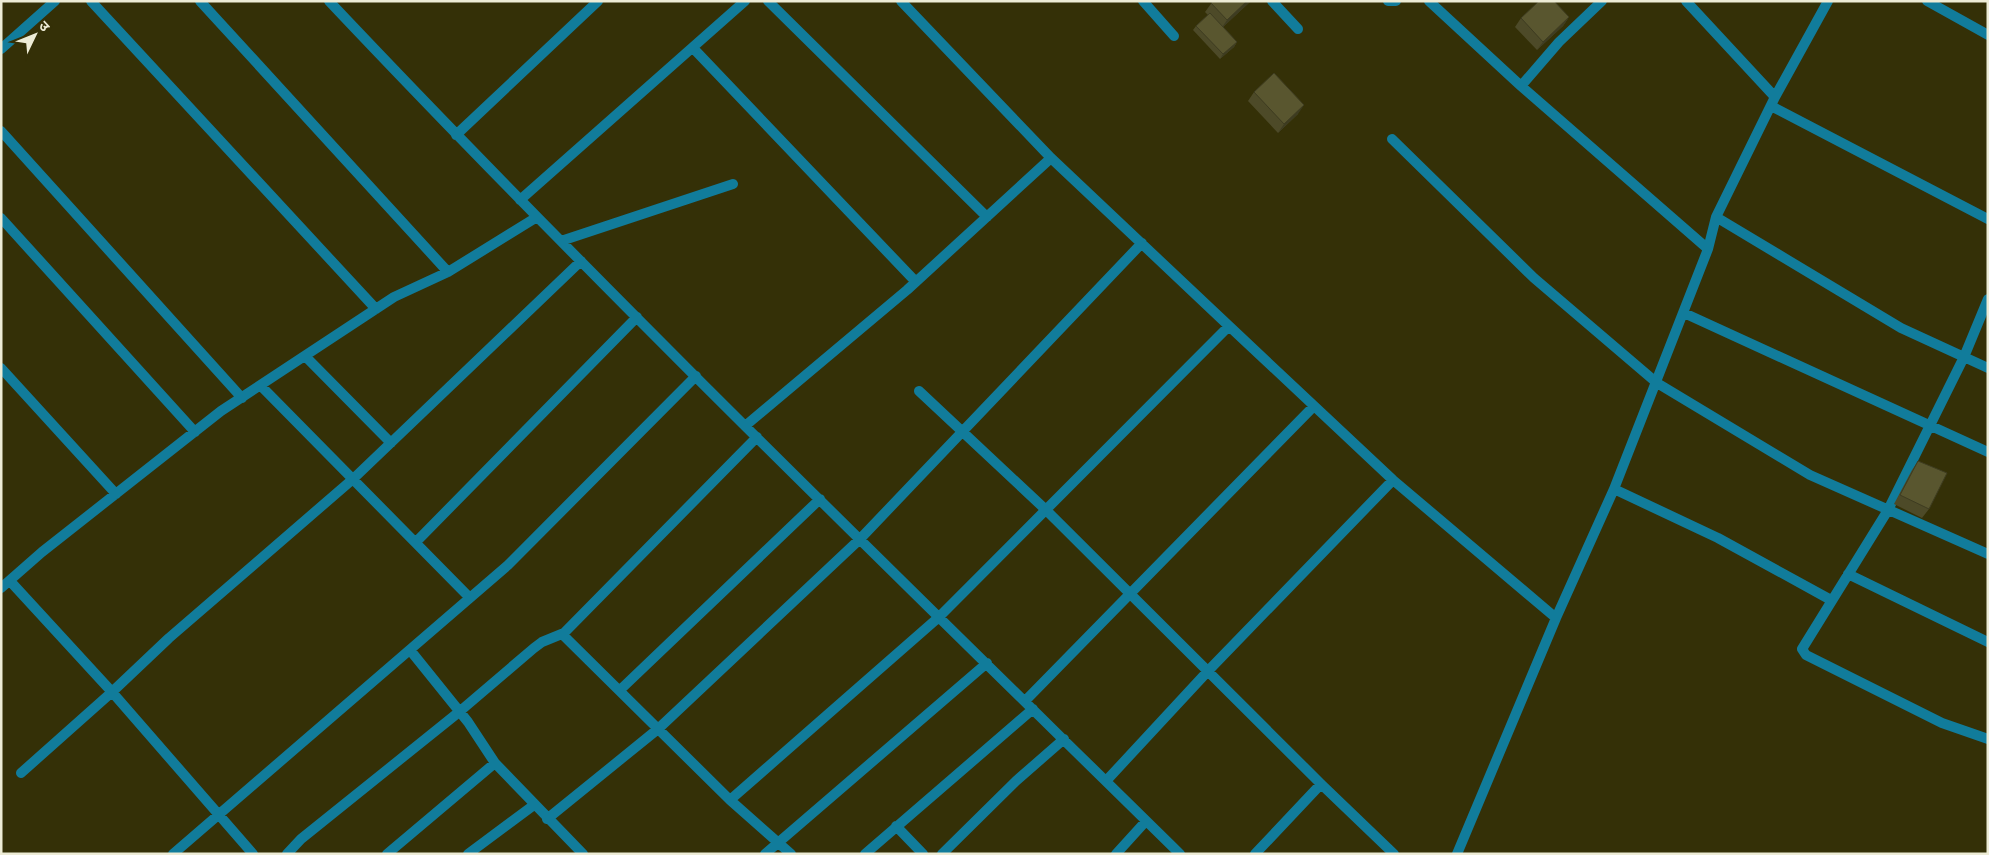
<svg xmlns="http://www.w3.org/2000/svg" width="1989" height="855" font-family="'Nunito Sans','Noto Sans Devanagari',sans-serif">
<style>
.lines{fill:none;stroke-linecap:round;stroke-linejoin:round}
.lane{stroke:#117c9b;stroke-width:10}
.street{stroke:#117c9b;stroke-width:10}
.wall{fill:#4d4a28}
.shaded-wall{fill:#3e3c21}
.building{fill:#59562f;stroke:#3e3c21}
</style>
<rect width="100%" height="100%" fill="#343007"/>
<g class="lines">
<!-- lane -->
<path class="lane" d="M1392 139 1534 278 1657 383"/>
<!-- street -->
<path class="street" d="M91 1 376 309
M200 1 448 272
M329 1C605 293 894 573 1180 854
M768 1 987 217
M901 1 1051 158 1229 326 1393 480 1556 618
M1143 1 1174 36
M1272 1 1298 29
M1388 1H1396
M1429 1 1521 86 1708 249
M1686 1 1775 97
M1927 1 1988 35
M693 48 916 282
M1 49 55 1
M1521 86 1559 42 1602 1
M1771 106 1988 219
M1 131 242 398
M456 135 598 1
M520 200 745 1
M1716 217 1901 328 1988 368
M1 218 195 432
M561 241 733 184
M1988 299 1964 357 1888 510 1802 649 1806 655 1942 723 1988 739
M1684 313 1988 452
M305 356 391 443
M1 368 116 494
M1657 383 1810 475 1988 554
M261 386 470 598
M919 391 1046 510 1321 784 1394 854
M745 426 907 290 1051 158
M757 437 564 633V636L730 800 791 854
M1614 489 1718 538 1831 600
M416 542 637 317
M1848 574 1988 642
M10 581 112 692 253 854
M1 588 42 552 221 411 394 297 448 272 537 217
M410 650 468 722 495 763 583 854
M620 690 820 499
M1025 701 1314 406
M21 773 112 692 169 638 353 479 581 261
M1106 781 1208 671 1393 480
M730 800 939 617 1229 326
M547 819 658 729 860 539 1142 243
M896 826 923 854
M173 854 508 565 696 376
M287 854 301 839 459 712 534 648 542 642 564 633
M387 854 495 763
M468 854 534 805
M765 854 987 663
M865 854 1033 709
M942 854 1016 781 1064 739
M1116 854 1146 821
M1255 854 1321 784
M1457 854 1556 618 1614 489 1708 249 1716 217 1775 97 1828 1"/>
</g>
<!-- wall -->
<path class="wall" d="M1213 1H1251L1223 27 1237 42 1234 47 1220 59 1193 30 1196 26 1208 15 1205 12Z
M1569 17 1563 26 1537 50 1515 27 1521 18Z
M1254 92 1298 114 1278 133 1248 101Z
M1918 461 1929 509 1922 518 1894 504 1912 470Z"/>
<!-- shaded-wall -->
<path class="shaded-wall" d="M1247 1H1251L1221 29 1227 20Z
M1569 17 1563 26 1537 50 1543 42Z
M1237 42 1234 47 1220 59 1223 54Z
M1304 105 1298 114 1278 133 1284 124Z"/>
<!-- building -->
<path class="building" d="M1213 1H1247L1227 20 1211 3Z
M1539 1H1554L1569 17 1543 42 1521 18Z
M1210 13 1237 42 1223 54 1196 26Z
M1274 73 1304 105 1284 124 1254 92Z
M1918 461 1947 473 1929 509 1900 495Z"/>
<!-- border -->
<rect width="1989" height="855" fill="none" stroke="#edecd6" stroke-width="5"/>
<!-- north arrow -->
<g transform="translate(35 35) rotate(47)" stroke="#343007" stroke-width="4" paint-order="stroke">
<path d="M0-4L9 19L0 12L-9 19Z" fill="#edecd6"/>
<text y="-8" font-size="14" font-weight="bold" text-anchor="middle" fill="#edecd6">उ</text>
</g>
</svg>
